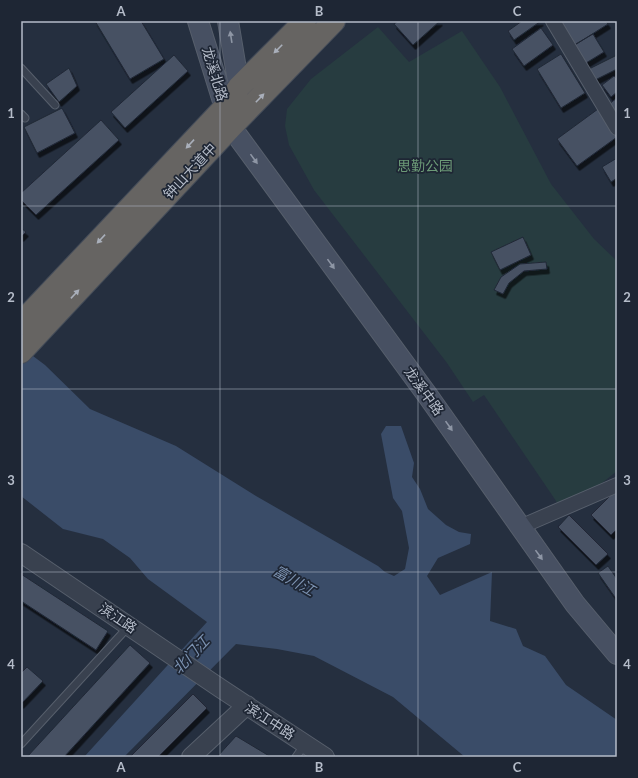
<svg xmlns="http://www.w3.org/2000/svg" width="638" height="778" font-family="Lato,'Noto Sans SC',sans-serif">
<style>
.green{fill:#273c40}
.water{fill:#3a4c68}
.building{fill:#465163;stroke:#202836;filter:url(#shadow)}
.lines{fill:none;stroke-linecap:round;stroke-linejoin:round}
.service-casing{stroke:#575f6c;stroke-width:9}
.minor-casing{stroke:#575f6c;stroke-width:16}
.tertiary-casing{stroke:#575f6c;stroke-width:20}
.secondary-casing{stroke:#575f6c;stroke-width:22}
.trunk-casing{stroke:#444c59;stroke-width:24}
.service{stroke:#39414f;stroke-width:7}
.minor{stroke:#39414f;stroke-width:14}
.tertiary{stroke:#39414f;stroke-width:18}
.secondary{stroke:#475062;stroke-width:20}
.trunk{stroke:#666462;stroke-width:22}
.oneway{fill:#8e96a5}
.oneway2{fill:#a9afba}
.grid{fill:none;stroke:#b5bcc9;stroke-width:1;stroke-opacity:0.55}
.labels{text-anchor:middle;stroke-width:3.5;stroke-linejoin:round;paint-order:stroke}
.street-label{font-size:14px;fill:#b5bcc9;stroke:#1e2634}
.park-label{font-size:14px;fill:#6c9a77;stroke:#1e2634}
.water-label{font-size:15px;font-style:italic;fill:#7c92b1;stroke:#1e2634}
.neatline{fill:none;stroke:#b5bcc9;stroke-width:1.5}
.grid-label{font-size:13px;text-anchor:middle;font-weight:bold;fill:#b5bcc9}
</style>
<defs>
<filter id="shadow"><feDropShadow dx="2.5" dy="4.5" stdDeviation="0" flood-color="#0009"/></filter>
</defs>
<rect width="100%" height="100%" fill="#252f3f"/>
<!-- green -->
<path class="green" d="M378 27 409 62 462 31 500 87 551 184 594 239 617 261V471L562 515 558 504 552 495 484 395 473 402 447 363 314 190 289 145 285 126 287 109 311 79Z"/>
<!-- water -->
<path class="water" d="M21 347 45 365 90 409 176 446 256 496 378 566 385 572 394 576 405 569 409 548 402 511 393 498 381 434 386 426H401L414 463 412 477 420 489 428 509 446 525 459 532 471 534 470 544 438 558 427 576 440 595 492 572 490 621 516 629 523 646 545 656 566 685 617 720V757H465L393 697 314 656 277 649 236 644 124 757H84L207 622 148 579 130 558 103 539 63 529 21 496Z"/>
<!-- building -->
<path class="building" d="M95 21H141L164 59 130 79Z
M398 21H440L413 45 394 24Z
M522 21H541L514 40 508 31Z
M560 21H606L608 24 575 45Z
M541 28 553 45 524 66 512 49Z
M593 34 604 52 586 63 574 45Z
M561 54 585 93 561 108 537 69Z
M174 55 188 71 125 128 111 112Z
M617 55V69L595 80 589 69Z
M69 68 77 86 59 102 46 84Z
M614 76 617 79V92L611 97 602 85Z
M617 98V115L609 104Z
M62 108 75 133 37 153 24 127Z
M598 109 617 134V137L577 166 557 139Z
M101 120 119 140 36 215 21 200V193Z
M617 158V178L611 182 602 167Z
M21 228 26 232 21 237Z
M523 237 531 255 500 270 491 252Z
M546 262 547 269 524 271 509 283 503 294 494 290 501 277 520 264Z
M615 491 617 492V529L611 535 591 515Z
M569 515 608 554 596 565 558 527Z
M608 566 617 579V600L598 573Z
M21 574 108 631 96 650 21 601Z
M130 645 150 663 64 757H27Z
M27 667 43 681 21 704V673Z
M193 694 207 708 158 757H130Z
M236 736 271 757H217Z"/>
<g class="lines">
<defs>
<path id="service" d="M21 68 55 105
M21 114 25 118
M21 744 129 626
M296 757 305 744"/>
<path id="minor" d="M553 21 617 128
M520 527 617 485"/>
<path id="tertiary" d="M21 553 220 688 325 757
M191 757 247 705"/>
<path id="secondary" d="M198 21 231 127 428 396 575 604 617 654
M228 21 239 87 240 100"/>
<path id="trunk" d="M21 323 225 107 239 87 305 21
M21 352 231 127 334 21"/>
</defs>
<!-- service casing -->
<use href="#service" class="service-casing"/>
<!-- minor casing -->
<use href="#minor" class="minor-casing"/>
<!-- tertiary casing -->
<use href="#tertiary" class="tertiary-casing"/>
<!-- secondary casing -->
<use href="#secondary" class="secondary-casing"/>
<!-- trunk casing -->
<use href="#trunk" class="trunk-casing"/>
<!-- service -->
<use href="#service" class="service"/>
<!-- minor -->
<use href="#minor" class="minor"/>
<!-- tertiary -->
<use href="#tertiary" class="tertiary"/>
<!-- secondary -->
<use href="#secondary" class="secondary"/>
<!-- trunk -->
<use href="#trunk" class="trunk"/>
</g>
<!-- one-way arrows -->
<defs><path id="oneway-solid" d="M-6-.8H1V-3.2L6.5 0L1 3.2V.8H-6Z"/></defs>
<g class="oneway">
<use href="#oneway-solid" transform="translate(231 37) rotate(-99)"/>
<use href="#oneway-solid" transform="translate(254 159) rotate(54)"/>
<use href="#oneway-solid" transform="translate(331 264) rotate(54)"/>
<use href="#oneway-solid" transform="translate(449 426) rotate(55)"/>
<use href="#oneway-solid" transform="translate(539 555) rotate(54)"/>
</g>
<g class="oneway2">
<use href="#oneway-solid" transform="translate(278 49) rotate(135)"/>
<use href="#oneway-solid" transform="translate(260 98) rotate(-46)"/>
<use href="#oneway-solid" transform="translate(190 144) rotate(133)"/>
<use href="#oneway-solid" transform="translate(101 239) rotate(133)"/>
<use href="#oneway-solid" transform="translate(75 294) rotate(-47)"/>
</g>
<!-- grid -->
<path class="grid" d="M220 21V757M418 21V757M21 206H617M21 389H617M21 572H617"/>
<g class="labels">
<!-- street labels -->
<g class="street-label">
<text transform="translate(215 74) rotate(73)" y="5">龙溪北路</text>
<text transform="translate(190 171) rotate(-47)" y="5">钟山大道中</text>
<text transform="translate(424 391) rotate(54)" y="5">龙溪中路</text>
<text transform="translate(118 618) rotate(34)" y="5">滨江路</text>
<text transform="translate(270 721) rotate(33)" y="5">滨江中路</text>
</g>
<!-- park labels -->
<g class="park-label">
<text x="425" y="171">思勤公园</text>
</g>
<!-- water labels -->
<g class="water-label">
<text transform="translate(294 581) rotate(30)" y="5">富川江</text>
<text transform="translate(191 655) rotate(-46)" y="5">北门江</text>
</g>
</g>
<!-- border -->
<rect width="638" height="778" fill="none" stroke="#1e2634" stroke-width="44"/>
<rect x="22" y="22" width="594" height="734" class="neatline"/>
<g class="grid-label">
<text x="121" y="16">A</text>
<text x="319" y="16">B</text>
<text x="517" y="16">C</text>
<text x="11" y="118">1</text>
<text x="627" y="118">1</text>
<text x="11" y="302">2</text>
<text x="627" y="302">2</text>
<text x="11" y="485">3</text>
<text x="627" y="485">3</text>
<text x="11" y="669">4</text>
<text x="627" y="669">4</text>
<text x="121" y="772">A</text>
<text x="319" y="772">B</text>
<text x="517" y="772">C</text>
</g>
</svg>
